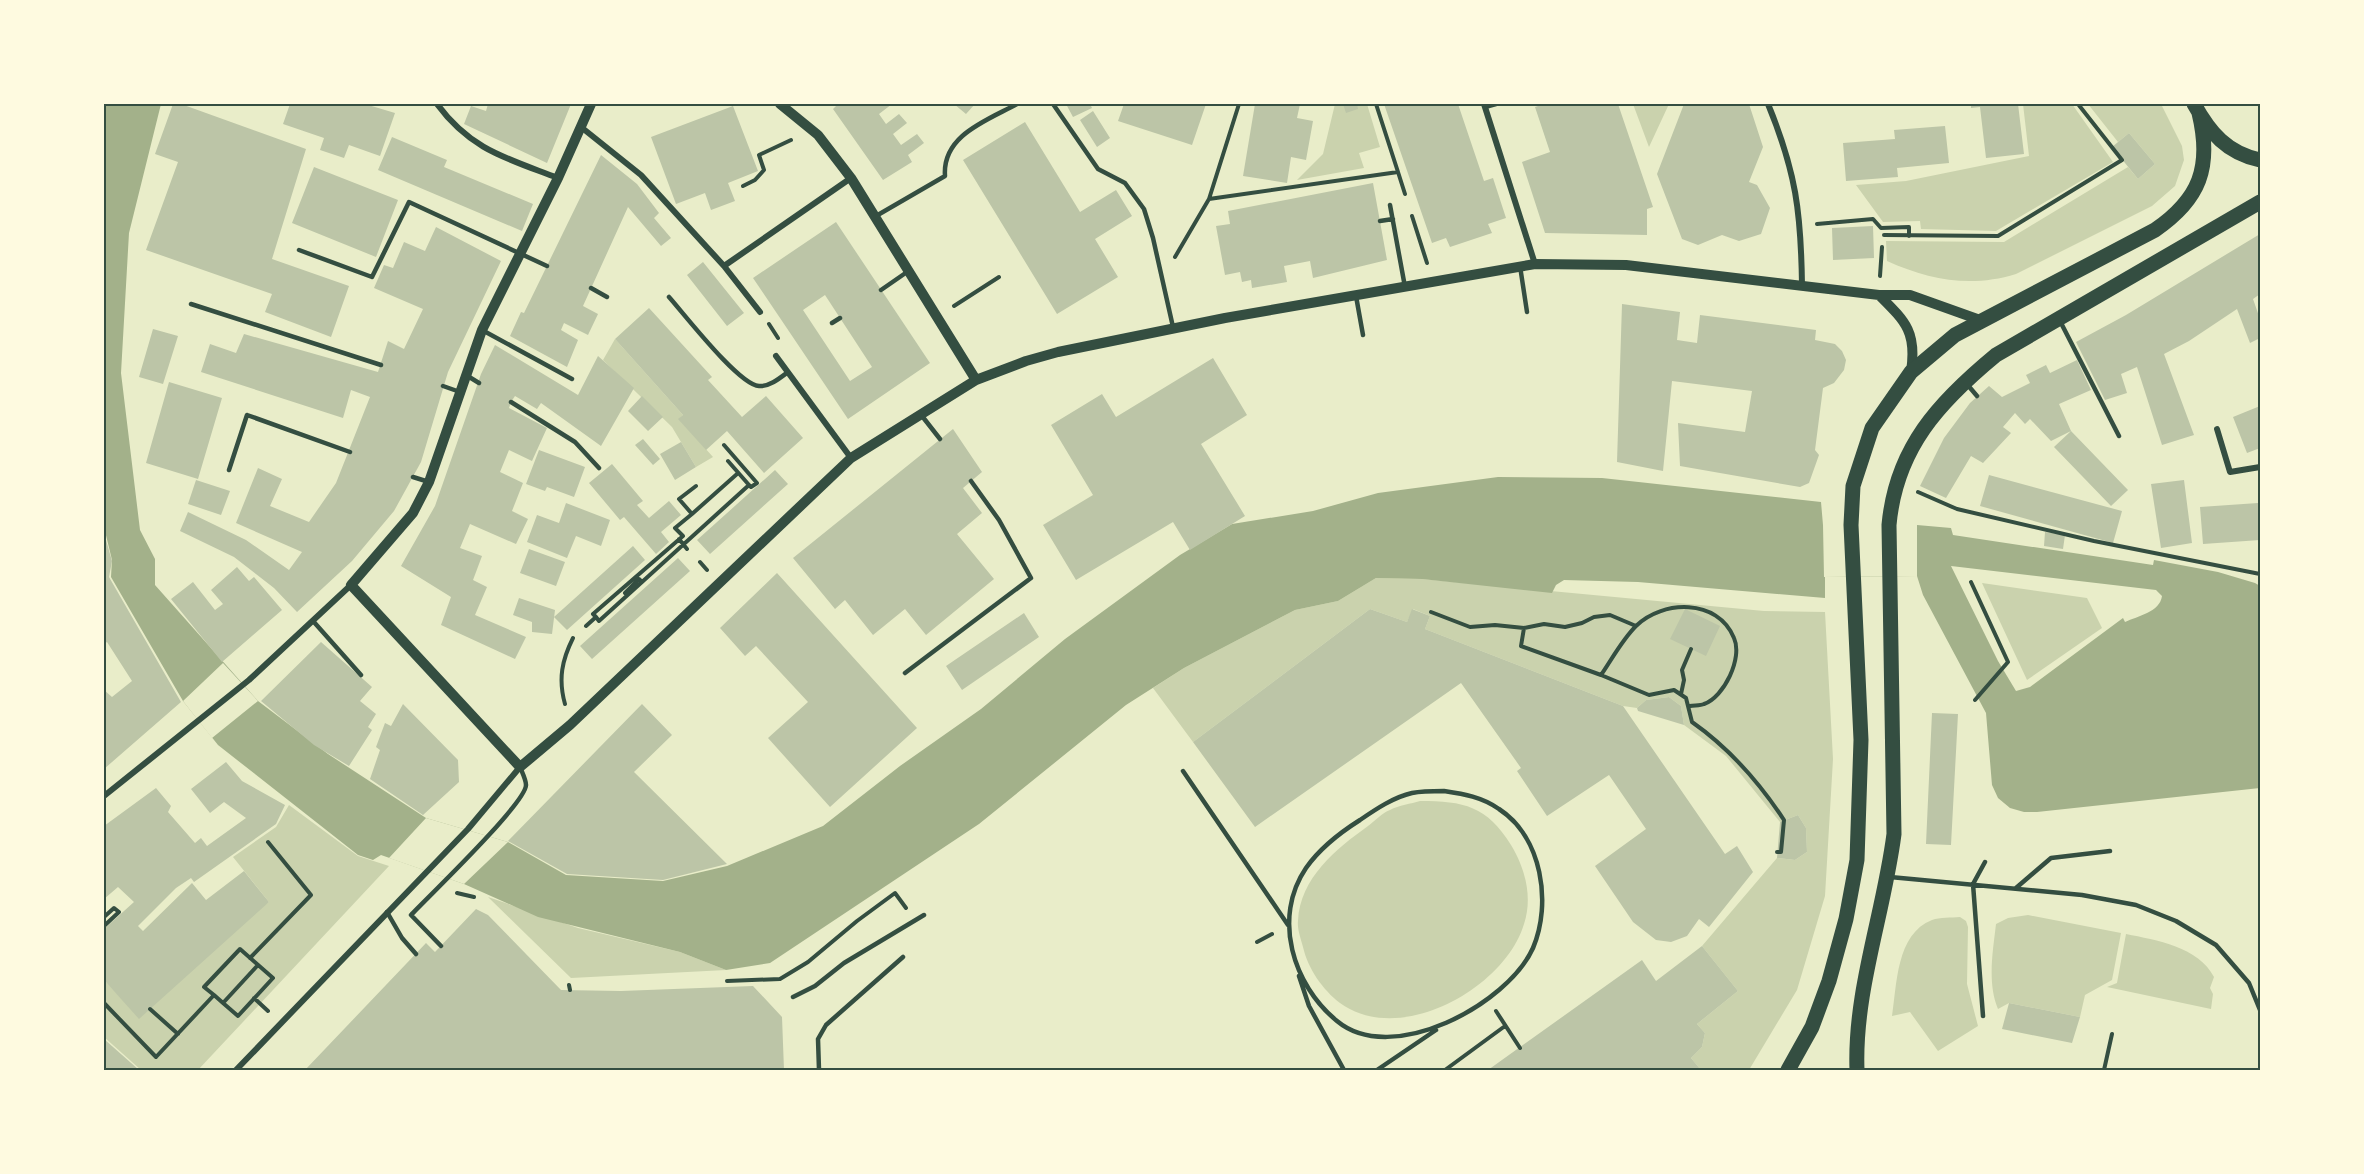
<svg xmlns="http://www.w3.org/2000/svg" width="2364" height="1174" font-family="'Titillium Web',sans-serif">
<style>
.green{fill:#cad2ad}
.water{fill:#a3b18a;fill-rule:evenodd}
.pier{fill:#e9edc9}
.building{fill:#bcc5a7;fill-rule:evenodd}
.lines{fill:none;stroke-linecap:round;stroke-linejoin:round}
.path{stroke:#344e41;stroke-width:4}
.service{stroke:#344e41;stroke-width:4.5}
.minor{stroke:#344e41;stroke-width:6}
.tertiary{stroke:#344e41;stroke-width:10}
.primary{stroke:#344e41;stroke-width:15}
.neatline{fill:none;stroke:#344e41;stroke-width:2}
</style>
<rect width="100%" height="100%" fill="#e9edc9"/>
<!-- green -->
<path class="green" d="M1335 104H1367L1380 147 1359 153 1364 168 1297 180 1323 154Z
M1633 104H1669L1649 147Z
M2023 104H2072L2113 162 1996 231 1921 229 1920 221 1883 222 1856 185 1906 181 2029 156Z
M2088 104H2161L2182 146 2184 160 2175 186 2152 206 2016 274C1971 288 1929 280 1887 261L1886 241 2004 242 2128 167 2138 179 2155 164 2129 133 2118 142Z
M615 339 683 415 679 419 713 457 696 467 672 427 603 360Z
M1376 578 1422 579 1764 611 1825 612 1833 759 1825 896 1797 990 1749 1070H1701L1691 1058 1702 1047 1705 1033 1697 1024 1738 991 1702 946 1777 858 1795 860 1807 852 1806 828 1798 815 1780 822 1726 756 1684 725 1681 706 1669 697 1646 700 1637 708 1623 706 1425 629 1430 616 1413 609 1407 622 1370 609 1193 742 1153 688 1184 668 1295 610 1338 601Z
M1982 583 2087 598 2102 628 2027 680Z
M1420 801C1464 801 1487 806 1511 845 1525 868 1533 897 1524 924 1505 988 1400 1047 1340 1003 1323 990 1308 969 1303 947 1301 939 1297 929 1298 921 1300 878 1336 849 1368 826 1375 821 1382 813 1390 810 1399 805 1411 804 1420 801Z
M289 805 358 856 389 866 198 1070H141L104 1037V980L121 998 269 902 233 857 276 827Z
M488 897 578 928 680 952 726 970 571 978Z
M2028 915 2121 933 2112 980 2085 995 2080 1017 2009 1003 1998 1009C1987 983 1993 951 1996 924L2008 918Z
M1960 917 1966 921 1968 927 1967 984 1978 1026 1938 1051 1910 1012 1892 1016C1897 985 1896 934 1932 920 1940 917 1951 918 1960 917Z
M2126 934C2156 940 2199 947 2214 977L2210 988 2213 994 2211 1009 2107 987 2117 983Z"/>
<!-- water -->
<path class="water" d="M104 104H161L129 233 121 373 140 530 155 559V585L258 701 328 754 426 818 508 842 566 875 663 881 727 866 823 826 900 766 981 709 1065 639 1180 555 1232 524 1313 511 1378 493 1498 477 1602 478 1821 502 1823 525H1917L1951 528 1953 535 2153 565 2154 560 2218 572 2255 583 2260 586V788L2037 812H2024L2010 808 1998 798 1992 785 1986 713 1923 595 1917 576 1825 577V598L1638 582 1564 580 1556 585 1552 593 1422 579 1376 578 1338 601 1295 610 1184 668 1126 705 979 824 770 963 726 970 680 952 538 917 464 884 381 855 373 860 358 855 218 745 183 701 111 577 112 560 104 527ZM1951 566 2156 590 2162 596C2160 612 2138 616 2125 622L2123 618 2030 687 2016 691 1998 661Z"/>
<!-- pier -->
<path class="pier" d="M1823 525H1917V576L1824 577Z
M223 663 258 701 212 738 183 701Z
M426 818 508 842 464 884 389 858Z"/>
<!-- building -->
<path class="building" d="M173 104H181L306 149 272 259 349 286 331 337 265 312 272 294 146 250 178 162 155 154Z
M290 104H365L395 113 380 156 349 145 344 158 320 150 324 138 283 124Z
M488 104H571L547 163 464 124 471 106 486 111Z
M838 104H892L879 114 886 124 899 114 907 123 893 134 901 145 917 134 924 143 908 155 912 162 883 180 833 109Z
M954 104H975L966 114Z
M1066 104H1090L1092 108 1073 117Z
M1124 104H1206L1192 145 1118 121Z
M1255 104H1300L1297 118 1313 121 1306 160 1291 157 1287 183 1243 176Z
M1343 104H1357L1358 109 1346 113Z
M1384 104H1458L1484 181 1493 178 1506 218 1488 224 1492 233 1450 247 1446 238 1432 243Z
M1544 104H1618L1653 207 1647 209V235L1545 233 1522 162 1550 152 1535 107Z
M1684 104H1749L1763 147 1749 182 1757 185 1770 208 1761 234 1739 241 1722 235 1698 245 1682 239 1657 174Z
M1971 104H2018L2024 154 1986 158 1980 107 1971 108Z
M733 106 758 171 728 183 735 201 711 210 705 193 676 204 651 137Z
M1093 111 1110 138 1097 147 1080 120Z
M1025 122 1080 212 1116 190 1132 216 1095 239 1118 277 1057 314 963 160Z
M1945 126 1949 163 1897 168 1898 177 1846 181 1843 143 1895 139 1894 130Z
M2129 133 2155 164 2138 179 2112 147Z
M392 137 447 160 444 167 533 204 522 231 378 170Z
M601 155 637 184 659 213 654 218 671 238 661 246 628 207 583 306 598 314 588 335 564 323 561 330 578 340 567 367 510 336 521 312 524 313Z
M314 167 398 200 376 257 292 223Z
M1373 183 1387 260 1313 278 1310 261 1284 266 1287 282 1252 288 1251 280 1242 282 1240 272 1225 275 1216 226 1230 224 1228 211Z
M836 222 930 363 848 419 753 278ZM825 295 872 367 850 381 803 310Z
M1873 226 1874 258 1833 260 1832 228Z
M436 227 501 261 448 372 421 462 394 511 352 561 297 612 274 588 234 557 180 531 188 512 246 540 289 570 302 552 236 523 258 468 282 479 270 506 309 522 336 483 370 397 351 390 343 418 201 372 210 344 236 353 244 334 378 372 388 341 404 349 423 309 374 288 384 265 393 268 404 242 425 251Z
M2260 234V294L2253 299 2260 319V338L2250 343 2237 309 2189 341 2164 354 2194 435 2162 445 2137 367 2121 374 2127 393 2105 400 2076 342 2126 315Z
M703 262 744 313 727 326 687 275Z
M1622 304 1680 312 1677 340 1697 343 1700 315 1816 330 1815 340 1835 344 1842 351 1846 360 1844 370 1834 383 1823 388 1815 450 1819 455 1809 483 1800 487 1680 466 1678 423 1745 432 1752 391 1672 381 1663 471 1617 462Z
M649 308 712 377 708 380 742 417 766 396 803 438 764 473 727 431 706 450 678 419 683 415 615 339Z
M153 329 178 336 163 384 139 377Z
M495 345 578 395 598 356 634 388 601 446 541 403 537 409 515 396 511 402 509 408 547 428 532 461 509 450 500 472 523 483 512 511 528 519 516 544 470 524 460 548 482 556 473 580 487 587 475 615 526 637 515 659 441 625 451 597 401 566 435 506 481 374Z
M1213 358 1247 415 1201 444 1245 516 1190 550 1173 522 1076 580 1043 525 1093 495 1051 425 1102 394 1116 417Z
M2077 360 2091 390 2059 404 2071 431 2051 441 2030 419 2025 424 2015 413 2003 427 2011 433 1983 463 1971 456 1946 498 1920 486 1944 438 1970 403 1989 386 2002 397 2030 383 2026 375 2046 365 2050 373Z
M169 382 222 398 198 479 146 463Z
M642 396 663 417 648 431 628 411Z
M2260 406V448L2247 453 2233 417Z
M953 429 982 472 963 488 982 513 957 534 994 579 926 635 905 609 873 635 845 600 835 609 793 558Z
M2071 431 2128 490 2111 506 2054 447Z
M643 439 660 459 653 465 635 445Z
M681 442 696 467 675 480 660 454Z
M539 450 585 467 574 497 547 487 545 491 526 484Z
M612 464 643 501 637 505 649 518 669 501 681 515 661 532 669 542 656 554 624 517 620 520 589 483Z
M775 470 788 484 710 554 697 540Z
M1989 475 2122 511 2113 543 1980 506Z
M196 480 230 491 221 515 188 504Z
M2184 480 2192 543 2161 548 2151 484Z
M566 503 610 520 601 546 576 536 567 558 527 542 537 515 559 523Z
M2258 503 2260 540 2203 544 2200 507Z
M2045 532 2065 535 2063 549 2044 546Z
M104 533 112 561 109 577 181 702 104 769V690L112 697 132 681 107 642 104 644Z
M633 546 645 560 567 630 554 617Z
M529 549 565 562 556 586 520 573Z
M678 558 690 571 592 659 580 646Z
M237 567 249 581 254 577 282 610 222 662 171 599 193 582 215 610 223 604 211 590Z
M777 573 917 728 830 807 768 738 808 702 756 646 745 656 720 628Z
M519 598 555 610 552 634 532 632V622L513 615Z
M1370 609 1407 622 1412 609 1430 616 1425 629 1623 706 1725 854 1737 846 1753 872 1709 927 1699 919 1687 936 1671 942 1656 940 1633 922 1595 866 1646 829 1609 775 1547 816 1517 771 1521 768 1461 683 1255 827 1193 742Z
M1685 609 1720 626 1706 656 1670 639Z
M1024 613 1039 637 962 690 946 666Z
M321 642 372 687 360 701 376 714 368 727 372 730 349 766 314 745 261 701Z
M1669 697 1681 706 1684 725 1638 711 1637 708 1646 700Z
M403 704 458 760 459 782 423 815 370 779 380 750 376 747 385 723 391 726Z
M642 704 672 735 634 772 727 864 663 880 567 874 508 841Z
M1932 713 1958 714 1951 845 1926 844Z
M226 762 242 781 285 805 276 824 194 882 191 878 176 888 138 926 143 931 192 883 206 900 244 871 269 902 139 1019 104 980V929L134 902 118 887 104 899V826L156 788 171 806 168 812 195 843 201 838 207 846 246 818 224 802 210 813 191 789Z
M1798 815 1806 828 1807 852 1795 860 1777 858 1780 822Z
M476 909 488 915 561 990 621 991 753 986 782 1017 784 1070H305L426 943 435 952Z
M1702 946 1738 991 1697 1024 1705 1033 1702 1047 1691 1058 1701 1070H1488L1642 960 1656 981Z
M2009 1003 2080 1017 2072 1043 2002 1029Z
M104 1039 139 1070H104Z"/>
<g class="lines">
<!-- path -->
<path class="path" d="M1398 172 1405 194
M743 186 755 180 764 170 759 155 791 140
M1209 199 1398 172 1376 104
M1412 216 1427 263
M1817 224 1873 219 1881 228 1909 227V236
M1884 235 1998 236 2122 160 2078 104
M1175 257 1209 199 1239 104
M1880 276 1882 247
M954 306 999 277
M769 324 778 338
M724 445 757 483 751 487 749 485
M1918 492 1957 509 2094 541 2260 574
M692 514 737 474
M679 539 687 549
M700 562 707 570
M1971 582 2008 662 1975 700
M625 593 639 579 642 582
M1431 612 1470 627 1495 625 1524 628 1544 624 1565 627 1582 623 1594 617 1610 615 1636 626
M596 617 593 614 683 536 675 528 692 514 679 499 696 486
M586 626 596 617 599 621 749 485 728 461
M1524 628 1521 646 1601 675
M1681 694 1684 680 1682 670 1691 649
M565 704C558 679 562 660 573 638
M1690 706C1694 705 1700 706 1704 704 1724 697 1743 658 1734 638 1718 598 1662 600 1636 626 1622 640 1612 659 1601 675L1649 695 1674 690 1686 698 1692 722C1729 748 1759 782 1784 820L1781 852H1777
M457 893 474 897
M104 917 114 908 119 912 104 926
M1257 942 1272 934
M250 958 311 895 268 842
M727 981 780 979 808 962 857 921 895 893 906 908
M569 985 570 990
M214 995 204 987 240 949 273 978 238 1016 223 1003
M254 998 268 1011
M104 1003 156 1057 214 995 223 1003 258 965
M150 1009 178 1034
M1496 1011 1520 1048
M1445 1070 1505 1026
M2104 1070 2112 1034"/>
<!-- service -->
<path class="service" d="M1053 104 1098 169 1125 183 1144 209 1153 238 1173 327
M1485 107 1496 104
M1390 205 1405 287
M876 216 945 176C942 135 988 120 1017 104
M1380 221 1393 219
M299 250 372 277 409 202 547 266
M1520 266 1527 312
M591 288 607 297
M881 290 907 272
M1356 296 1363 335
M669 297C685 315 739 385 759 386 769 387 780 378 788 372
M191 304 381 365
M2060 321 2119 436
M832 323 840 318
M482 330 572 379
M466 375 479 383
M1966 383 1977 396
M443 386 460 392
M511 402 575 442 599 468
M922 416 940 439
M229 470 247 415 350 452
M413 477 429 482
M313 621 361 675
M905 673 1031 578 999 520 971 481
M1183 771 1288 925
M1444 791C1464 794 1482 797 1499 809 1542 837 1552 903 1533 948 1508 1004 1392 1067 1337 1021 1293 985 1272 918 1306 868 1320 848 1341 832 1360 820 1376 809 1394 797 1412 793 1422 791 1434 791 1444 791Z
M1890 877 2082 895 2136 905 2176 921 2216 945 2249 983 2260 1010
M2016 888 2051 858 2110 851
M387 912 402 938 416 954
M441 946 411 915C429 896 526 803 526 785 526 780 522 772 520 767
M1299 976 1309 1006 1344 1070
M793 997 815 986 844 963 924 915
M1983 1016 1973 884 1985 862
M819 1070 818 1039 826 1025 903 957
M1377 1070 1436 1030"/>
<!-- minor -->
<path class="minor" d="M437 104C471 150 506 158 558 178
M1484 104 1535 264
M1768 104C1796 172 1801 212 1802 285
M581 127 641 175 724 266 760 312
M724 266 851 178
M776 356 851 458
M2217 429 2230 472 2260 467
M104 796 249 680 351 585
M236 1070 468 829 520 767"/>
<!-- tertiary -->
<path class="tertiary" d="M591 104 558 178 482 330 429 482 413 513 351 585 520 767 570 725 851 458 976 380 1026 361 1058 352 1225 318 1535 264 1626 265 1879 295H1910L1980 320
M780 104 818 135 851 178 976 380
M1879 295C1906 322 1917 332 1911 372"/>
<!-- primary -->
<path class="primary" d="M2194 104C2210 133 2227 153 2260 160
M1788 1070 1812 1027 1829 981 1846 919 1857 860 1861 740 1851 525 1853 486 1872 428 1911 372 1955 335 2155 230C2200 199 2212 167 2199 113
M1857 1070C1854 991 1884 913 1894 834L1889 525C1896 448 1939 402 1996 355L2260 202"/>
</g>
<!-- border -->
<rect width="2364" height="1174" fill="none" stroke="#fefae0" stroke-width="210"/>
<rect x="105" y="105" width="2154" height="964" class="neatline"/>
</svg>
